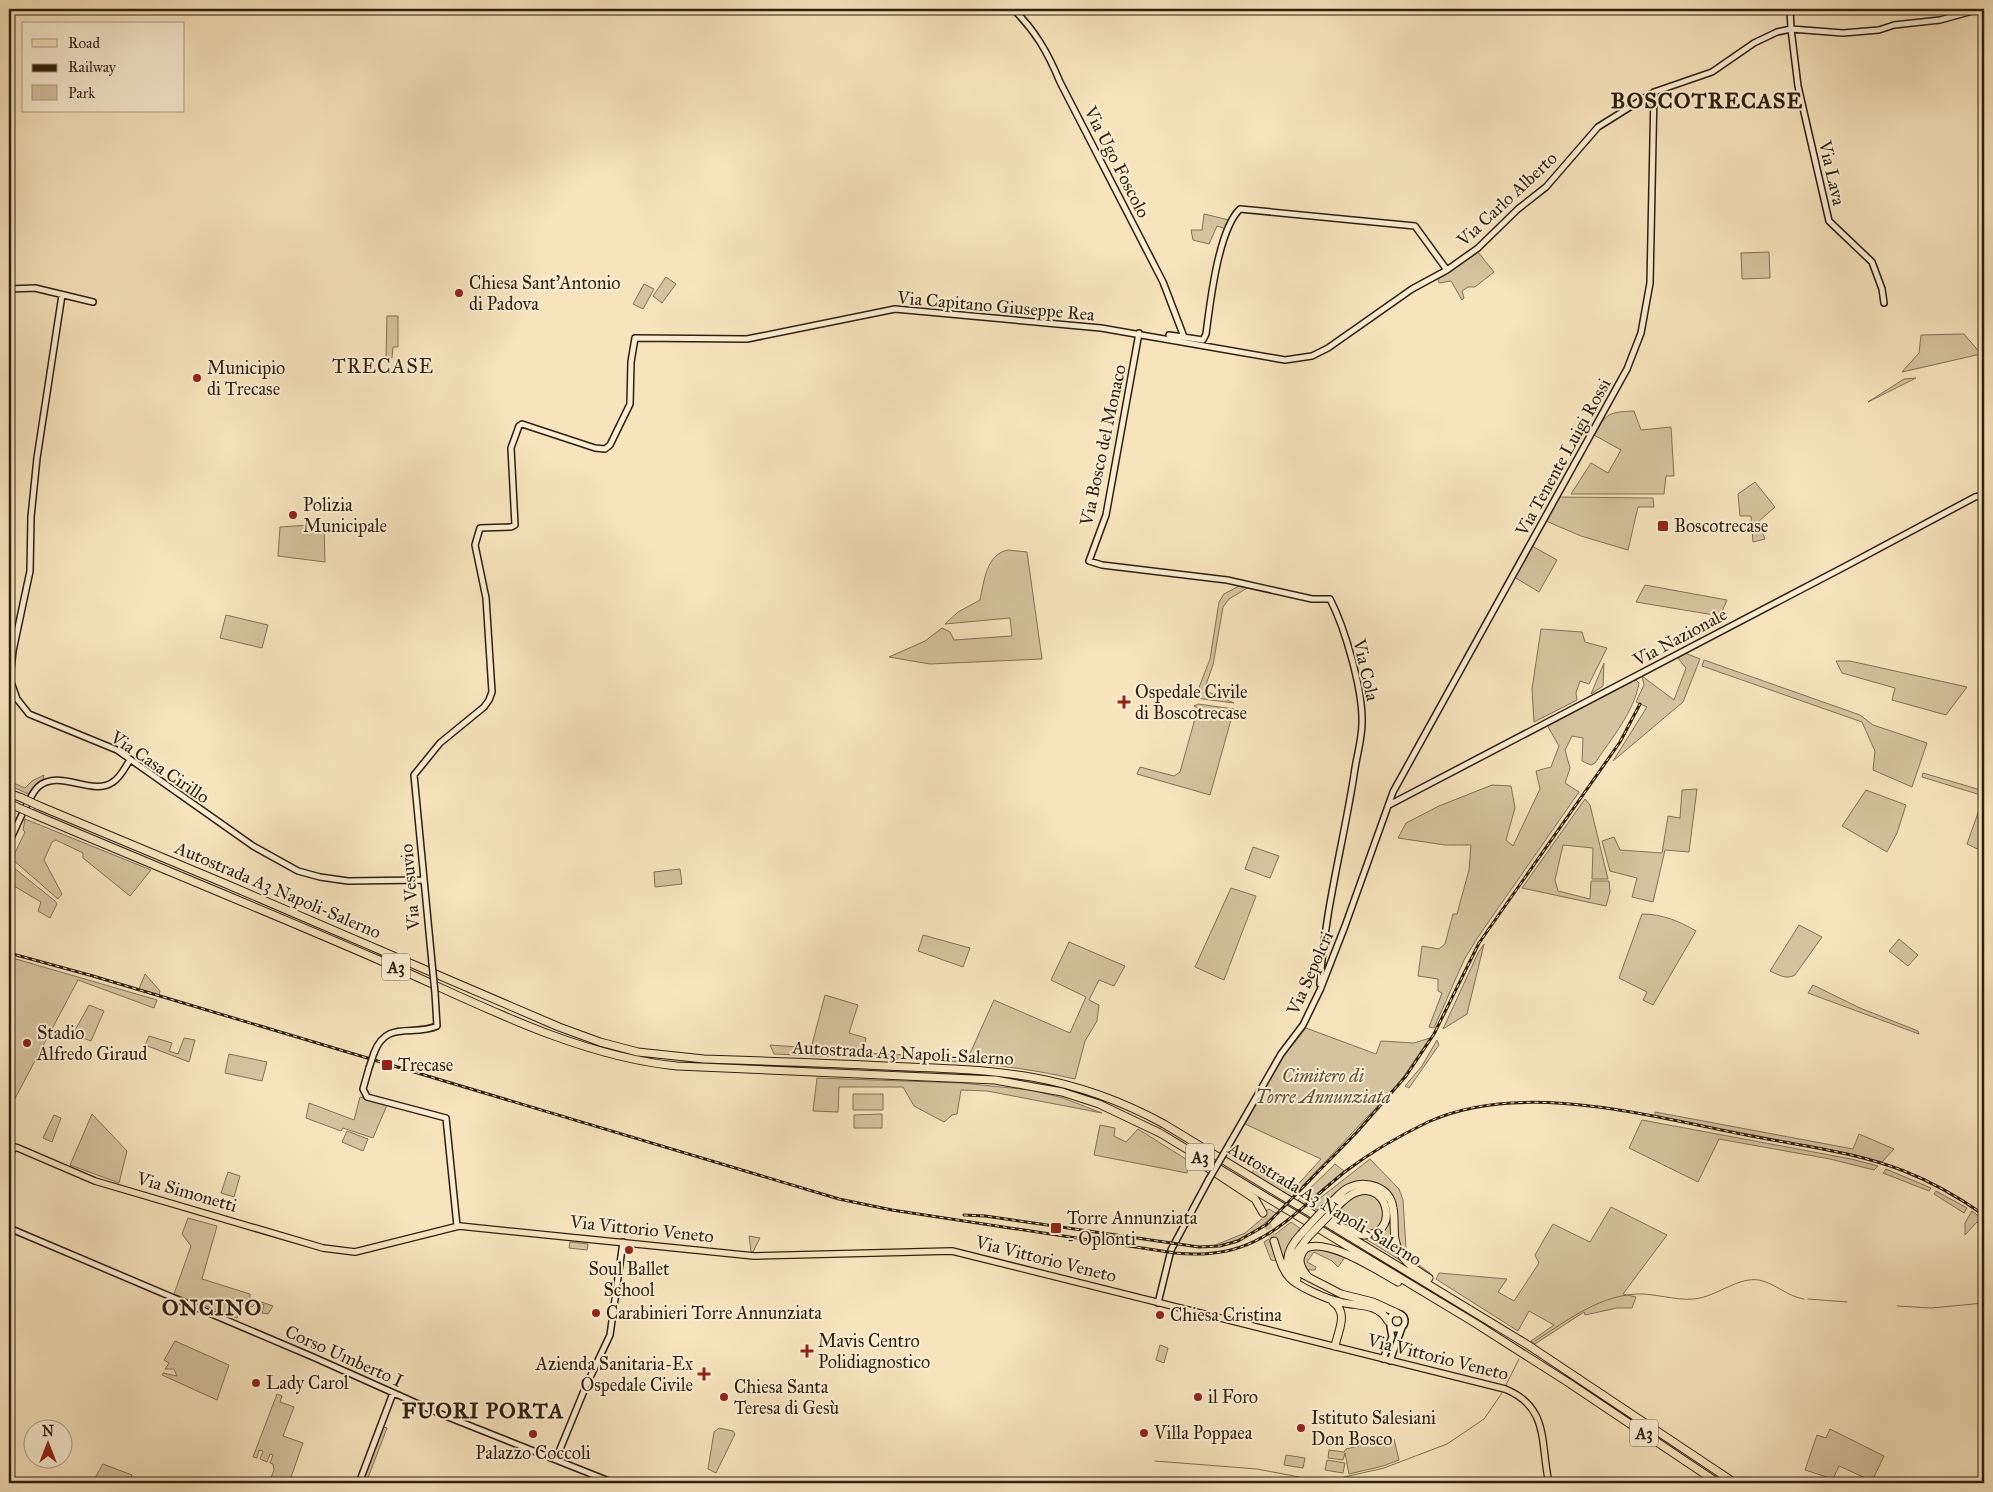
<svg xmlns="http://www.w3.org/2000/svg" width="1993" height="1492" font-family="'IM FELL Great Primer',serif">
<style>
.green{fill:#d5c39f;stroke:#827157}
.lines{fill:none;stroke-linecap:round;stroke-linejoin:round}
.stream{stroke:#7e6d53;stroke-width:1}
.highway-tunnel{stroke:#cfbd99;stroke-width:7;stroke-dasharray:7 3.5;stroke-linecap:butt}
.secondary-casing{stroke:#2f1f0f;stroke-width:8}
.primary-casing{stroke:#2f1f0f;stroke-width:8}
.highway-casing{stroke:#2f1f0f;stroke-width:9}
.secondary{stroke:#faedd3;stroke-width:5}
.primary{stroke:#f7e4bc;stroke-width:5.5}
.highway{stroke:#f7e4bc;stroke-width:7}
.rail-casing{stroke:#2f1f0f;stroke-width:3}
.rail{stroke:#faedd3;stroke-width:1;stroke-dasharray:4;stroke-linecap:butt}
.secondary-bridge-casing{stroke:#2f1f0f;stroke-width:8;stroke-linecap:butt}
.highway-bridge-casing{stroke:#2f1f0f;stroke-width:9;stroke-linecap:butt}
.secondary-bridge{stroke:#faedd3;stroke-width:5}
.highway-bridge{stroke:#f7e4bc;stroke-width:7}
.poi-dot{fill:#8f2418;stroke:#faedd3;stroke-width:2}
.labels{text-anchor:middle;stroke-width:4;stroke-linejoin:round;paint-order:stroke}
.shield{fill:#faedd3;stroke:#6c5d4a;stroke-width:1}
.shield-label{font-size:16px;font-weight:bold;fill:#2f1f0f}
.street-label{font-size:18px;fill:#2f1f0f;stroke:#faedd3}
.poi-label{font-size:18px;fill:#2f1f0f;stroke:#faedd3;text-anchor:start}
.park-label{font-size:18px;font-style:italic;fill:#61503a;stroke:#faedd3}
.quarter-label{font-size:20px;letter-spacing:1px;fill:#2f1f0f;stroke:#faedd3}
.district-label{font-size:22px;font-weight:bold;letter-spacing:1px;fill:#2f1f0f;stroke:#faedd3}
</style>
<rect width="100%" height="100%" fill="#f7e4bc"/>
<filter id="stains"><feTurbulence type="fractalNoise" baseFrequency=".004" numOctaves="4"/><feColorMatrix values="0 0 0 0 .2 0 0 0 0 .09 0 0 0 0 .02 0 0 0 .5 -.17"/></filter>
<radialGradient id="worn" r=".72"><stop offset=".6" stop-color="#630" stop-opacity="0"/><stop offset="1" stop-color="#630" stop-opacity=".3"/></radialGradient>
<!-- green -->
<path class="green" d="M1204 214 1229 220 1226 229 1217 226 1209 244 1193 240 1191 230H1202Z
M1478 252 1494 272 1475 287H1468L1462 291 1464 298 1462 300 1451 281 1439 283 1438 279Z
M1769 252 1770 278 1742 279 1741 253Z
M666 277 676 284 662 303 653 296Z
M644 284 654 289 643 309 633 304Z
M387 316H398V347H393L392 358 386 357Z
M1964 334 1981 354 1902 372 1919 353 1921 335Z
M1916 378 1868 402 1904 379Z
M1634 411 1641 430 1671 427 1674 476H1666L1664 494H1571L1591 463 1608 473 1621 450 1594 435C1606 413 1609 412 1634 411Z
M1755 482 1775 507 1758 522 1765 539 1753 542 1751 516H1740L1738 494Z
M1559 497 1653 498 1654 507H1638L1628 550 1581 536 1546 521Z
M324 524 325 562 278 556 280 527Z
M1532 546 1557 560 1539 592 1514 577Z
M1008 550 1027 552 1042 659 930 664 889 657 925 641 942 628 950 632 954 640 1012 636 1010 618 945 624 958 612 980 600C984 582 986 554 1008 550Z
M1241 585 1249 587 1229 599 1223 607 1213 665 1204 690 1234 703 1195 698 1210 659 1219 602 1224 594Z
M1645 585 1727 600 1720 616 1636 602Z
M226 615 268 625 262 648 220 638Z
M1541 629 1582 632 1585 642 1607 648 1589 684 1580 681 1576 693 1577 700 1534 722 1532 689Z
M1685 653 1700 659 1683 702 1613 761 1647 707 1636 702 1644 685 1642 676 1674 700 1686 668 1677 657Z
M1704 660 1860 715 1873 725 1927 743 1912 787 1873 770 1875 751 1862 722 1702 666Z
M1836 661H1850L1967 687 1946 715 1892 700 1895 688 1842 673Z
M1604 663 1603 686 1591 694Z
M1635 679 1639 683C1634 712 1611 739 1595 763L1591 765 1582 761 1583 738 1572 736 1565 750 1570 768 1565 783 1579 792 1478 937 1464 960 1434 1028 1429 1027 1442 993 1438 991V979L1418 976 1422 946 1439 949 1445 944 1453 914H1457L1469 870 1471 845H1445L1398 838 1406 823 1439 806 1492 785 1511 786 1515 808 1506 840 1513 846 1540 789 1536 771 1551 767 1559 746 1547 725Z
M1198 704 1234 709 1210 795 1137 774 1140 767 1174 776 1180 772 1198 708 1194 706Z
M1923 773 1984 791V852L1967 844 1984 796 1922 777Z
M44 775 43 779 37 783 28 794 9 785V781L25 788 32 781Z
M1697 789 1689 852 1665 850 1653 902 1632 897 1637 878 1610 871 1602 841 1614 837 1620 850 1662 853 1668 816 1680 818 1682 790Z
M1866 790 1906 805 1897 833 1887 852 1842 826Z
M1585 799 1590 805 1608 879H1592L1593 848 1563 845 1555 880 1558 891 1590 899 1591 881H1609L1610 892 1606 906 1522 888Z
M25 819 151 870 130 896 83 858V853L56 840 52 842 44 860 62 894 58 899 12 859 25 832 23 830Z
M1253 847 1279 856 1270 878 1245 869Z
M9 864 55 901 57 904 50 918 38 911 41 902 9 883Z
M680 869 682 884 655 887 654 872Z
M1231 888 1256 896 1224 980 1195 967Z
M1642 914C1662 914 1679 921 1696 931L1653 1005 1643 1000 1647 992 1619 978Z
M1799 925 1822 937 1795 975C1786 980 1779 975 1770 971Z
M923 935 970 948 963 967 918 951Z
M1899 939 1918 955 1908 966 1889 951Z
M1069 942 1125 966 1114 986 1099 980 1089 1000 1099 1005 1097 1021 1085 1041 1075 1079C977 1056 874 1059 774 1054L770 1045 811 1048 825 995 858 1005 849 1033 866 1038 863 1053 968 1058 994 1000 1070 1033 1086 997 1051 980Z
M1484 944 1467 1014 1443 1029 1478 953Z
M9 957 157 1000 154 1008 78 980 11 1106 9 1105Z
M145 974 160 991 159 995 139 989Z
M1813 985 1860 1008 1918 1031 1919 1034 1808 993Z
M89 1005 104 1011 91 1041 73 1034Z
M1306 1028 1376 1054 1381 1041 1414 1043 1430 1038 1399 1083 1292 1197 1252 1174 1254 1169 1292 1191 1321 1159 1245 1124 1284 1055Z
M149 1036 172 1043 169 1051 178 1054 184 1038 195 1040 189 1062 145 1045Z
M1437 1040 1439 1045 1409 1088 1405 1086 1422 1066Z
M229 1054 267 1062 262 1081 225 1073Z
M817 1078 962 1083 1031 1090 1063 1098 1102 1113 987 1091 961 1090 957 1114 952 1115 944 1122 914 1106 903 1087H839L838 1112 813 1111Z
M853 1094H883V1110H853Z
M360 1097 387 1105 373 1138 343 1128 341 1131 306 1118 309 1103 354 1120Z
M1655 1112 1853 1149 1859 1134 1894 1149 1882 1162 1852 1154 1655 1116Z
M92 1114 127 1151 119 1183 70 1165Z
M882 1114V1128H854V1115Z
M54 1115 61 1118 52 1142 43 1138Z
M1642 1120 1851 1159 1878 1166 1874 1170 1830 1159 1719 1139 1698 1182 1629 1148Z
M1100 1125 1115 1128 1114 1136 1126 1142 1138 1129 1189 1161 1187 1173 1094 1155Z
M347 1131 368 1139 363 1151 342 1142Z
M1370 1159 1399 1189 1403 1200 1406 1249 1419 1265 1430 1273 1429 1275C1394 1252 1395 1227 1386 1189L1375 1182 1362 1181 1319 1211 1310 1206Z
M1335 1164 1344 1171 1304 1204 1298 1200Z
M1886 1169 1931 1188 1929 1191 1883 1173Z
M228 1172 240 1176 234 1197 221 1193Z
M1365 1186 1385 1196 1391 1210 1392 1239 1403 1262 1364 1238 1388 1220 1390 1213 1386 1200 1363 1188 1326 1215 1324 1214 1345 1194Z
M1936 1191 1967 1208 1964 1213 1934 1194Z
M1360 1193C1381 1195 1388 1204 1381 1225 1364 1238 1348 1226 1331 1217L1350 1198Z
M1611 1207 1667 1235 1623 1294 1636 1297 1632 1308H1617L1585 1315 1584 1312 1535 1344 1531 1341 1554 1325 1529 1311 1518 1331 1436 1279 1439 1273 1507 1279 1498 1292 1514 1301 1539 1263 1535 1255 1553 1224 1590 1242Z
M1269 1209 1276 1213C1258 1231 1238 1243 1213 1246L1245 1233 1263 1218 1261 1215Z
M1972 1211 1984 1220V1226L1977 1222 1965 1235V1223Z
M188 1218 217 1226 202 1279 250 1294V1298L273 1306 268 1314 262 1313 264 1305 257 1302 252 1307 243 1304 237 1318 174 1294 191 1246 182 1234Z
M1291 1222 1301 1229 1288 1245 1284 1262 1273 1236Z
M749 1236 760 1238 753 1252H751Z
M1269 1239 1277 1261 1271 1260 1264 1242Z
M570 1242 588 1244 587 1250 569 1248Z
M1313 1248 1345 1257 1338 1267 1332 1261 1314 1252 1307 1262 1316 1267 1315 1270H1306L1301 1261 1305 1253Z
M175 1341 229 1365 217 1400 162 1375 163 1373 177 1376 174 1369H165L169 1363 164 1360Z
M1160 1345 1168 1348 1164 1363 1156 1360Z
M277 1394 282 1396 280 1402 294 1407 283 1436 303 1443 289 1483H269L274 1470 273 1464 270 1463 273 1455 270 1454 267 1462 260 1459 263 1451 259 1450 257 1458 253 1457Z
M381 1426 387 1428 366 1483H360Z
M719 1428 733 1431 735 1434 716 1473 708 1469 714 1432Z
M1830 1429 1884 1456 1872 1481 1839 1466 1833 1479 1805 1470 1817 1435 1826 1438Z
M1390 1438 1394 1439 1399 1460 1383 1466 1349 1474 1345 1453 1343 1460 1328 1458 1329 1450 1344 1452 1346 1449Z
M1286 1455 1305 1458 1303 1468 1284 1465Z
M1327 1460 1345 1463 1343 1473 1325 1470Z
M103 1464 132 1475 129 1483H92Z"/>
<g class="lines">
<!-- stream -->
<path class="stream" d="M1808 1299 1847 1302
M1897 1306 1931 1308 1984 1303
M1535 1341C1568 1320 1602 1293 1643 1294 1661 1295 1683 1302 1700 1298 1719 1294 1739 1277 1759 1280 1775 1283 1788 1297 1804 1299
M1506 1385 1519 1359
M1155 1461 1257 1469 1315 1480H1331L1384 1468 1447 1444 1484 1419 1502 1393"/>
<!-- highway-tunnel -->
<path class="highway-tunnel" d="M1263 1213 1274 1241"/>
<defs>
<path id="secondary" d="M1013 9C1035 30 1048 53 1060 82L1163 282 1184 337
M1790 9 1791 29 1798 86 1829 221 1872 262 1882 289 1884 303
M9 289 35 288 93 302
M62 295 37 458 31 517 30 571 13 651 10 679 17 699 29 714 117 750 253 846 298 871 320 877 348 881 423 880
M1139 333 1106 515 1089 561 1102 565 1227 580 1312 599H1330C1345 628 1363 690 1362 723 1362 740 1356 758 1354 775 1343 845 1324 914 1320 984
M1169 335 1203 340 1206 334C1210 304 1218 230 1240 209L1415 226 1447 270
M1389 805 1846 566 1975 497 1984 495
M9 842C16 829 29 795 38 787 59 768 92 797 113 782 121 777 125 767 130 760
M432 963 414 775 440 743 484 707 489 700 492 692 486 598 475 545 480 528 511 527 515 525 511 448 519 426 522 424 595 448 605 449 610 445 630 404 631 362 635 338 747 339 895 309 1101 328 1285 360 1312 356 1328 348 1412 289 1447 270 1478 248 1518 209 1546 187 1598 127 1654 92 1712 72 1754 43 1777 32 1791 29 1843 33 1879 30 1894 25 1940 20 1980 9
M374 1053C387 1019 413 1037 437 1026L435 993
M369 1068 363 1089 367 1097 446 1118 457 1226
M1223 1155 1281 1054 1303 1025 1320 990 1345 926 1393 792 1627 369 1641 333 1650 283 1654 92
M9 1228 313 1357 443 1415 614 1483
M1158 1303 1171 1250 1209 1179
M1389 1321a8 8 0 1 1 16 0a8 8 0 1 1-16 0Z
M1383 1359 1392 1337 1390 1327
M1390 1361 1402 1328
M556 1459 586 1386 610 1335 623 1242
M359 1483 393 1393"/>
<path id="primary" d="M9 1157 14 1147 18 1148 95 1181 323 1248 355 1252 459 1226 754 1256 952 1251 1505 1389C1550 1407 1540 1444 1549 1483"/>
<path id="highway" d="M9 793 22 798
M9 803 17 807
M37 805 226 884 559 1027 600 1042 638 1052 704 1059C765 1061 825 1063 886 1066 992 1070 1067 1071 1164 1124L1528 1345 1735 1483
M33 814C148 863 264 910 379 960 473 1001 574 1056 677 1066L995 1080 1062 1092 1099 1104 1160 1133 1475 1323 1569 1383 1718 1483
M1196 1160 1255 1199 1263 1213
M1325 1208C1333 1202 1340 1192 1348 1188 1366 1179 1390 1187 1393 1208 1396 1224 1391 1238 1400 1253 1407 1264 1418 1272 1429 1278
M1328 1219C1339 1225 1352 1234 1364 1235 1399 1236 1390 1181 1357 1192 1347 1195 1339 1205 1332 1212
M1308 1237 1294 1256 1295 1266 1300 1273 1341 1294 1373 1302 1397 1313
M1274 1241C1278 1253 1281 1268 1289 1277 1296 1286 1329 1300 1340 1302 1358 1307 1377 1302 1388 1321
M1308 1277C1300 1267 1296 1258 1306 1248 1329 1238 1378 1271 1398 1282
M1297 1279C1281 1264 1288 1248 1301 1234
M1333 1302C1349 1313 1338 1331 1335 1346"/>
</defs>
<!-- secondary casing -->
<use href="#secondary" class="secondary-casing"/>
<!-- primary casing -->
<use href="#primary" class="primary-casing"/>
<!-- highway casing -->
<use href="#highway" class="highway-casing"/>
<!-- secondary -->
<use href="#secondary" class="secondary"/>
<!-- primary -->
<use href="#primary" class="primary"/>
<!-- highway -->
<use href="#highway" class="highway"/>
<defs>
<path id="rail" d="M9 953 93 976 839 1199 892 1210 1175 1253C1258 1262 1287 1218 1346 1171 1371 1152 1399 1136 1428 1122 1522 1079 1653 1117 1751 1136 1802 1146 1855 1152 1904 1171 1932 1182 1960 1198 1984 1215
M964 1215 985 1216 1199 1247 1220 1246 1238 1241 1266 1225 1357 1132 1406 1076 1434 1034 1479 943 1620 742 1640 704"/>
</defs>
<!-- rail casing -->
<use href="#rail" class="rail-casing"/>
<!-- rail -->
<use href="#rail" class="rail"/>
<defs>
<path id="secondary-bridge" d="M432 963 435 993
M369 1068 374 1053
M1209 1179 1223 1155"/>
<path id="highway-bridge" d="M22 798 37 805
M17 807 33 814
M1301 1234 1325 1208
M1308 1237 1332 1212"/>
</defs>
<!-- secondary-bridge casing -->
<use href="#secondary-bridge" class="secondary-bridge-casing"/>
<!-- highway-bridge casing -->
<use href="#highway-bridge" class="highway-bridge-casing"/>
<!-- secondary-bridge -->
<use href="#secondary-bridge" class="secondary-bridge"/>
<!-- highway-bridge -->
<use href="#highway-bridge" class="highway-bridge"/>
</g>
<!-- markers -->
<g class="poi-dot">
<circle cx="459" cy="293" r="5"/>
<circle cx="197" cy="378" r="5"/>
<circle cx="293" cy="515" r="5"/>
<rect x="1657" y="520" width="12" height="12" rx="2.5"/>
<path d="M1121.5 694.5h5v5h5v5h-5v5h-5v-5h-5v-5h5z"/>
<circle cx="27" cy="1043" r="5"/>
<rect x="381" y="1059" width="12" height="12" rx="2.5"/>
<rect x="1050" y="1222" width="12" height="12" rx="2.5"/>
<circle cx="629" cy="1250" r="5"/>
<circle cx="596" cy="1313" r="5"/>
<circle cx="1160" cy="1315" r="5"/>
<path d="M804.5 1343.5h5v5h5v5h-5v5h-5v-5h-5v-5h5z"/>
<path d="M701.5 1366.5h5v5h5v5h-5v5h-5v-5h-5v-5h5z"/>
<circle cx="256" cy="1383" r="5"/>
<circle cx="724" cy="1397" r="5"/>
<circle cx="1198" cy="1397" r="5"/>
<circle cx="1301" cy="1428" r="5"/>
<circle cx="1144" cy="1433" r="5"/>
<circle cx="533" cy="1434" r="5"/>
</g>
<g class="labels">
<!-- shield labels -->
<g class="shield">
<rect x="382" y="953.5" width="28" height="27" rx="4"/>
<rect x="1186" y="1143.5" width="28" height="27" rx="4"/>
<rect x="1630" y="1419.5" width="28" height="27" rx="4"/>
</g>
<g class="shield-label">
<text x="396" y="973">A3</text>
<text x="1200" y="1163">A3</text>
<text x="1644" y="1439">A3</text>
</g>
<!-- street labels -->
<g class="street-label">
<text transform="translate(1117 162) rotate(63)" y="6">Via Ugo Foscolo</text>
<text transform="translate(1832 173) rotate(77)" y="6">Via Lava</text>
<text transform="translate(1507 199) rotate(-43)" y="6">Via Carlo Alberto</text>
<text transform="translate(996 306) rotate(5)" y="6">Via Capitano Giuseppe Rea</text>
<text transform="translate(1103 445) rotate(-78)" y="6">Via Bosco del Monaco</text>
<text transform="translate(1563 457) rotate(-61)" y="6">Via Tenente Luigi Rossi</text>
<text transform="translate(1680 637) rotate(-28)" y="6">Via Nazionale</text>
<text transform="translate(1366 670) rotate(77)" y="6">Via Cola</text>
<text transform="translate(160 767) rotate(34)" y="6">Via Casa Cirillo</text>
<text transform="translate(410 887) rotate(-95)" y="6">Via Vesuvio</text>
<text transform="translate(278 890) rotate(23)" y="6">Autostrada A3 Napoli-Salerno</text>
<text transform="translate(1310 973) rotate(-66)" y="6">Via Sepolcri</text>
<text transform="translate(903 1053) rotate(3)" y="6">Autostrada A3 Napoli-Salerno</text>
<text transform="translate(187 1192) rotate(16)" y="6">Via Simonetti</text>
<text transform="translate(1325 1204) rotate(31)" y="6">Autostrada A3 Napoli-Salerno</text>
<text transform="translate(642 1229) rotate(6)" y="6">Via Vittorio Veneto</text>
<text transform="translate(1046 1259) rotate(14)" y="6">Via Vittorio Veneto</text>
<text transform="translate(344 1356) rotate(24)" y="6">Corso Umberto I</text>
<text transform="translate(1438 1357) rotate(14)" y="6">Via Vittorio Veneto</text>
</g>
<!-- poi labels -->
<g class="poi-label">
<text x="469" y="289">Chiesa Sant'Antonio<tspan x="469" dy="21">di Padova</tspan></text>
<text x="207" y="374">Municipio<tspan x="207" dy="21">di Trecase</tspan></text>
<text x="303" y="511">Polizia<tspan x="303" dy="21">Municipale</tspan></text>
<text x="1674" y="532">Boscotrecase</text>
<text x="1135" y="698">Ospedale Civile<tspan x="1135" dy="21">di Boscotrecase</tspan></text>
<text x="37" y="1039">Stadio<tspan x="37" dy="21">Alfredo Giraud</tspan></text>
<text x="398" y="1071">Trecase</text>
<text x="1067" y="1224">Torre Annunziata<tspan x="1067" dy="21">- Oplonti</tspan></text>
<text x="629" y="1275" text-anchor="middle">Soul Ballet<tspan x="629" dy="21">School</tspan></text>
<text x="606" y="1319">Carabinieri Torre Annunziata</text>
<text x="1170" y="1321">Chiesa Cristina</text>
<text x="818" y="1347">Mavis Centro<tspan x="818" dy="21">Polidiagnostico</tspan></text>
<text x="693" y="1370" text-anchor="end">Azienda Sanitaria-Ex<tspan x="693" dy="21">Ospedale Civile</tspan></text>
<text x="266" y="1389">Lady Carol</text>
<text x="734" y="1393">Chiesa Santa<tspan x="734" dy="21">Teresa di Gesù</tspan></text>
<text x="1208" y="1403">il Foro</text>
<text x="1311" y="1424">Istituto Salesiani<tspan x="1311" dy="21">Don Bosco</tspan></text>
<text x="1154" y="1439">Villa Poppaea</text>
<text x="533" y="1459" text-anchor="middle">Palazzo Coccoli</text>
</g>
<!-- park labels -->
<g class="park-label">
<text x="1323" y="1082">Cimitero di<tspan x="1323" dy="21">Torre Annunziata</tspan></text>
</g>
<!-- quarter labels -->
<g class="quarter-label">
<text x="383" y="373">TRECASE</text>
</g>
<!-- district labels -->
<g class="district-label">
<text x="1707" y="108">BOSCOTRECASE</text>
<text x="212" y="1315">ONCINO</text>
<text x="483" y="1418">FUORI PORTA</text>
</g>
</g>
<!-- margin -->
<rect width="1993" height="1492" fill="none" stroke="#f7e4bc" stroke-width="30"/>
<rect x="10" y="10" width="1973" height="1472" fill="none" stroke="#2f1f0f" stroke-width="2.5"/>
<rect x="15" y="15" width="1963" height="1462" fill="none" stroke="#2f1f0f"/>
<!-- legend -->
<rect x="22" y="22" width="162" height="90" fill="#faedd3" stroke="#a99b85"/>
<rect x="32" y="39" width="25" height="8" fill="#f7e4bc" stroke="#a99b85"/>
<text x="68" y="48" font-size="15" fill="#2f1f0f">Road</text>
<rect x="32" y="64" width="25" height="8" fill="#2f1f0f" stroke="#a99b85"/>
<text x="68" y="72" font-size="15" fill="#2f1f0f">Railway</text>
<rect x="32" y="85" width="25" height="15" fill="#d5c39f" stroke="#a99b85"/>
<text x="68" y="98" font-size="15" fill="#2f1f0f">Park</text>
<!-- north arrow -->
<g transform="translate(48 1444)"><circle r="24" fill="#faedd3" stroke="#a99b85"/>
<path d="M0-4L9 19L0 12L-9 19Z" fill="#8f2418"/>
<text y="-8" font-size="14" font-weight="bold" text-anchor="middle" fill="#2f1f0f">N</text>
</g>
<rect width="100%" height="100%" filter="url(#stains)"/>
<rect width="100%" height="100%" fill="url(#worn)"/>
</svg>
